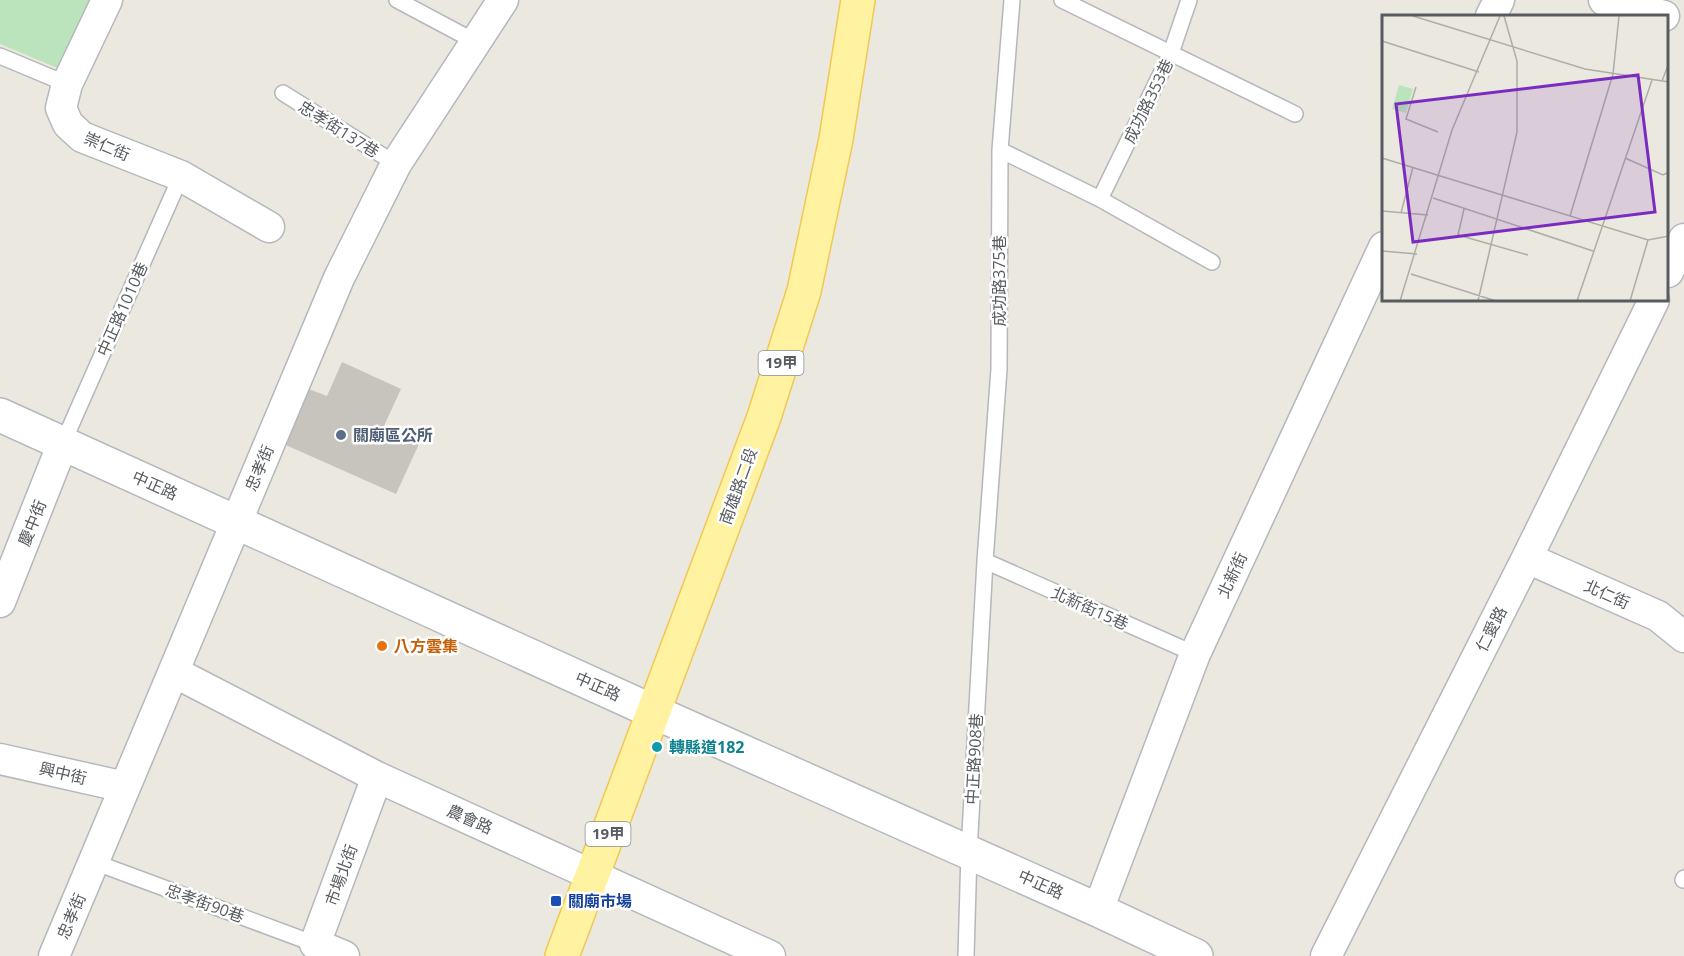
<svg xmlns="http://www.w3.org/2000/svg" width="1684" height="956" font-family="'Open Sans','Noto Sans TC',sans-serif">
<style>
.green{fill:#bbe4bc}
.building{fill:#c6c4bc}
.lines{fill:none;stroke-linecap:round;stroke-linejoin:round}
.lane-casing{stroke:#b5b7bc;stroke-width:18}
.street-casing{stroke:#b5b7bc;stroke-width:33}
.secondary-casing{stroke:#b5b9be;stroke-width:36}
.primary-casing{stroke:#f1c853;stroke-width:36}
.lane{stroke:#fff;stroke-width:15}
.street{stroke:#fff;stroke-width:30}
.secondary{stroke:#fff;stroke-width:33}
.primary{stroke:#fff2a1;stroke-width:33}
.service-dot{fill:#5c6f8a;stroke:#fff;stroke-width:2}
.food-dot{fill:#e8710a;stroke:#fff;stroke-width:2}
.culture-dot{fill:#0f9aa8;stroke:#fff;stroke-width:2}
.transit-dot{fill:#1a4fb4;stroke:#fff;stroke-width:2}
.labels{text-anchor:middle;stroke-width:5;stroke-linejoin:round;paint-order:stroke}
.shield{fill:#fff;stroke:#8a8d90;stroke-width:1.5}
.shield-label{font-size:15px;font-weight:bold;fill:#585c60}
.street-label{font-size:16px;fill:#585c60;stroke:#fff}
.service-label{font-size:16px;font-weight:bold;fill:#4e5e75;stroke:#fff;text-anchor:start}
.food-label{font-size:16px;font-weight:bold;fill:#c56008;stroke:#fff;text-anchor:start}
.culture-label{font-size:16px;font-weight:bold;fill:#0d838f;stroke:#fff;text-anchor:start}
.transit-label{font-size:16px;font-weight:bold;fill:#164399;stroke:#fff;text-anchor:start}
.inset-road{fill:none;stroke:#acada8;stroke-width:1.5}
.view{fill:#7b2cbf;fill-opacity:0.15;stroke:#7b2cbf;stroke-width:3}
.inset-edge{fill:none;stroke:#585c60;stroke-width:3}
</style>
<rect width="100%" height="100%" fill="#ebe9df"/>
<!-- green -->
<path class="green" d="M0 0H91L62 70 0 44Z"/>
<!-- building -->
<path class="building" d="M342 362 401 389 383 428 419 444 396 494 279 442 304 387 327 396Z"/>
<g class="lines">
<defs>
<path id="lane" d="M397 0 476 42
M1062 0 1295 114
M0 56 67 84
M283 93 396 164
M1000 150 1100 199 1212 262
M1100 199 1171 53 1189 0
M63 443 181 176
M985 561 1195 654
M94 862 315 944
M1683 880 1684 878
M966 956 969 852 985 561 999 369 1000 150 1012 0"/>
<path id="street" d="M107 0 67 84 61 108 68 124 82 137 181 176 269 227
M1604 0 1664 16
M1491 16 1499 0
M1668 272 1684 239
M1527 558 1658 616 1684 637
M0 602 63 443
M174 672 377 777 770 956
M0 759 125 787
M1098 910 1195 654 1384 247
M54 956 339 278 396 164 503 0
M344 956 315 944 377 777
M1326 956 1527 558 1654 300"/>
<path id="secondary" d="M0 415 654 712 1098 910 1196 956"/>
<path id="primary" d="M562 956 764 417 804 291 836 139 858 0"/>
</defs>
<!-- lane casing -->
<use href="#lane" class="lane-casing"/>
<!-- street casing -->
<use href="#street" class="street-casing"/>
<!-- secondary casing -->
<use href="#secondary" class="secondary-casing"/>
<!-- primary casing -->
<use href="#primary" class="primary-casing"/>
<!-- lane -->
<use href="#lane" class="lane"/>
<!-- street -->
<use href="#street" class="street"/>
<!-- secondary -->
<use href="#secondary" class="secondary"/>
<!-- primary -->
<use href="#primary" class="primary"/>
</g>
<!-- markers -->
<circle class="service-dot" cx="341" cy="435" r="6"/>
<circle class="food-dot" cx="382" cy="646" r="6"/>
<circle class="culture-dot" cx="657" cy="747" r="6"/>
<rect class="transit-dot" x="550" y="895" width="12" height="12" rx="3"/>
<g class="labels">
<!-- shield labels -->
<g class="shield">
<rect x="758.5" y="351" width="45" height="24" rx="4.5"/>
<rect x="585.5" y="822" width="45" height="24" rx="4.5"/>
</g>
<g class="shield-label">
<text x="781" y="368">19甲</text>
<text x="608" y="839">19甲</text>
</g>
<!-- street labels -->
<g class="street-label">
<text transform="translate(1148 101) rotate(-64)" y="6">成功路353巷</text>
<text transform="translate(339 129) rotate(32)" y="6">忠孝街137巷</text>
<text transform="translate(107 146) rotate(23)" y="6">崇仁街</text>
<text transform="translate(999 281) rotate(-90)" y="6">成功路375巷</text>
<text transform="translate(122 309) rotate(-66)" y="6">中正路1010巷</text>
<text transform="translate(259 468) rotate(-67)" y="6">忠孝街</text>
<text transform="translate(155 485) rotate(24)" y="6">中正路</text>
<text transform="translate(738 486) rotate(-70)" y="6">南雄路二段</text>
<text transform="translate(32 523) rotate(-68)" y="6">慶中街</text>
<text transform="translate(1232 575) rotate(-65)" y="6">北新街</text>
<text transform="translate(1607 594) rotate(24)" y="6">北仁街</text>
<text transform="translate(1090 608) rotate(24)" y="6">北新街15巷</text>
<text transform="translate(1491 629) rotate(-63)" y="6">仁愛路</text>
<text transform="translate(598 686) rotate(24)" y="6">中正路</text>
<text transform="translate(974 759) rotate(-87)" y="6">中正路908巷</text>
<text transform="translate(63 773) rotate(13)" y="6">興中街</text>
<text transform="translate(470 819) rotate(24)" y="6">農會路</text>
<text transform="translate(341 875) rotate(-70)" y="6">市場北街</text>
<text transform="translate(1041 884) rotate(24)" y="6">中正路</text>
<text transform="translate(205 903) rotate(20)" y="6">忠孝街90巷</text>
<text transform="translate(71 916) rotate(-67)" y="6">忠孝街</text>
</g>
<!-- service labels -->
<g class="service-label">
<text x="353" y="441">關廟區公所</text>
</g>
<!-- food labels -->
<g class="food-label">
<text x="394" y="652">八方雲集</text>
</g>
<!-- culture labels -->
<g class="culture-label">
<text x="669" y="753">轉縣道182</text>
</g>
<!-- transit labels -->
<g class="transit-label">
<text x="568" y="907">關廟市場</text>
</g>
</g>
<!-- overview -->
<g transform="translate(1382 15)">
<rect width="286" height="286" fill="#ebe9df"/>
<path d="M17 70 31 74 24 98 10 94Z" fill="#bbe4bc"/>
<path class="inset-road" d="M31 1 203 54 287 67M0 26 97 57M280 66 287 48M34 72 24 104 56 117M0 143 120 180M243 143 281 160 287 157M120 180 266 225 287 221M51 183 211 236M82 194 76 220 146 240M0 196 46 200M19 198 31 152M188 201 231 59 237 1M0 236 35 239M29 259 114 286M18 286 70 115 118 1M96 286 135 117V46L122 1M195 286 270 65M248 286 266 225"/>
<path class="view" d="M256 60 273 197 31 227 14 89Z"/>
<rect width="286" height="286" class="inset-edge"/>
</g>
</svg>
